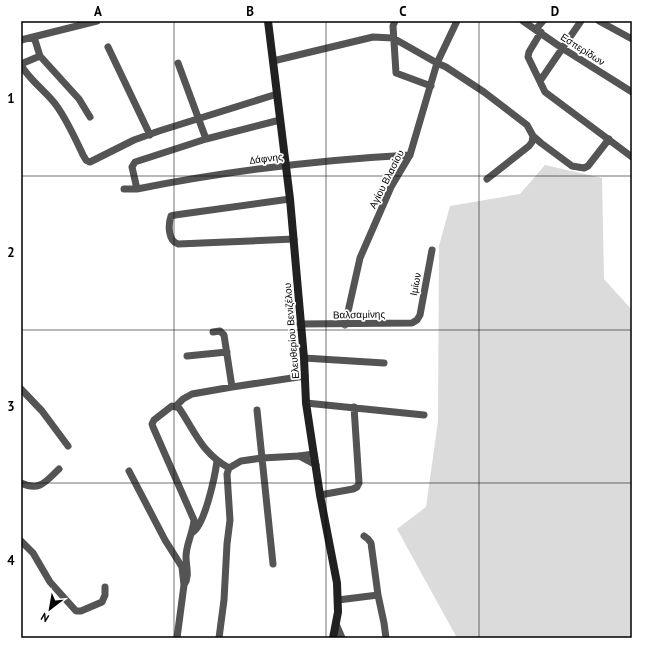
<svg xmlns="http://www.w3.org/2000/svg" width="653" height="659" font-family="'PT Sans',sans-serif">
<style>
.green{fill:#dbdbdb}
.lines{fill:none;stroke-linecap:round;stroke-linejoin:round}
.street{stroke:#545454;stroke-width:7}
.secondary{stroke:#212121;stroke-width:8}
.grid{fill:none;stroke:#000;stroke-width:1;stroke-opacity:0.55}
.labels{text-anchor:middle;stroke-width:3.5;stroke-linejoin:round;paint-order:stroke}
.street-label{font-size:10px;fill:#000;stroke:#fff}
.neatline{fill:none;stroke:#000;stroke-width:1.5}
.grid-label{font-size:13px;text-anchor:middle;font-weight:bold;fill:#000}
</style>
<rect width="100%" height="100%" fill="#fff"/>
<!-- green -->
<path class="green" d="M545 165 602 178 604 279 632 310V638H457L397 529 426 507 438 421 439 246 450 206 520 194Z"/>
<g class="lines">
<!-- street -->
<path class="street" d="M395 21 393 26 396 73 431 86
M523 21 562 48 632 92
M599 21 632 39
M536 29 543 21
M541 32 529 52 528 57 545 92 632 157
M34 37 40 56 79 99 90 117
M21 40 97 21
M108 47 150 135
M273 61 373 37 393 38 437 63 446 67 484 92 527 125 533 136 541 143 572 166 584 168 588 166 609 139
M178 63 206 139
M21 64 40 56
M21 65C30 81 46 91 56 105 67 120 75 138 83 155L86 160 90 162 134 140 159 131 277 94
M540 81 581 21
M487 179 529 146 532 142 533 136
M124 189H137C227 171 318 160 410 155
M137 189 132 167 135 162 206 139 280 120
M290 199 175 215 171 216C168 225 168 241 178 244L294 239
M300 324 412 323 417 320 420 315 432 250
M345 325 360 258 391 187 410 155 437 63 457 21
M213 332 220 331 224 335 232 387
M187 356 227 352
M304 358 384 363
M21 389 42 411 68 446
M306 403 424 415
M176 406 183 399 192 394 232 387 305 376
M257 410 262 458 299 456 314 454
M299 456 316 465
M129 471 165 540 182 567 184 585 177 638
M21 483C40 492 46 481 59 469
M320 495 353 489 357 487 359 483 354 407
M193 532C205 524 215 476 217 461
M364 536 368 539 371 543 378 595 384 623 386 638
M21 541 33 553 50 582 76 611H81L102 602 105 595V587
M184 585C190 576 186 567 186 557 186 544 193 533 194 520L153 427 152 424 154 420 172 406 179 408C196 433 201 452 229 468
M338 600 378 595
M336 624 342 638
M219 638 224 600 227 544 230 520 227 474 229 468 241 461 262 458 273 564"/>
<!-- secondary -->
<path class="secondary" d="M268 21 290 199 304 358 306 403 320 495 337 583 338 612 333 638"/>
</g>
<!-- grid -->
<path class="grid" d="M174 21V638M326 21V638M479 21V638M21 176H632M21 330H632M21 483H632"/>
<g class="labels">
<!-- street labels -->
<g class="street-label">
<text transform="translate(583 49) rotate(33)" y="4">Εσπερίδων</text>
<text transform="translate(266 158) rotate(-7)" y="4">Δάφνης</text>
<text transform="translate(386 179) rotate(-63)" y="4">Αγίου Βλασίου</text>
<text transform="translate(415 284) rotate(-79)" y="4">Ιμίων</text>
<text transform="translate(359 314) rotate(-1)" y="4">Βαλσαμίνης</text>
<text transform="translate(291 331) rotate(-95)" y="4">Ελευθερίου Βενιζέλου</text>
</g>
</g>
<!-- border -->
<rect width="653" height="659" fill="none" stroke="#ffffff" stroke-width="44"/>
<!-- north arrow -->
<g transform="translate(50 609) rotate(211)" stroke="#ffffff" stroke-width="3" paint-order="stroke">
<path d="M0-3L7 15L0 10L-7 15Z" fill="#000000"/>
<text y="-6" font-size="11" font-weight="bold" text-anchor="middle" fill="#000000">N</text>
</g>
<rect x="22" y="22" width="609" height="615" class="neatline"/>
<g class="grid-label">
<text x="98" y="16">A</text>
<text x="250" y="16">B</text>
<text x="403" y="16">C</text>
<text x="555" y="16">D</text>
<text x="11" y="103">1</text>
<text x="11" y="257">2</text>
<text x="11" y="411">3</text>
<text x="11" y="565">4</text>
</g>
</svg>
